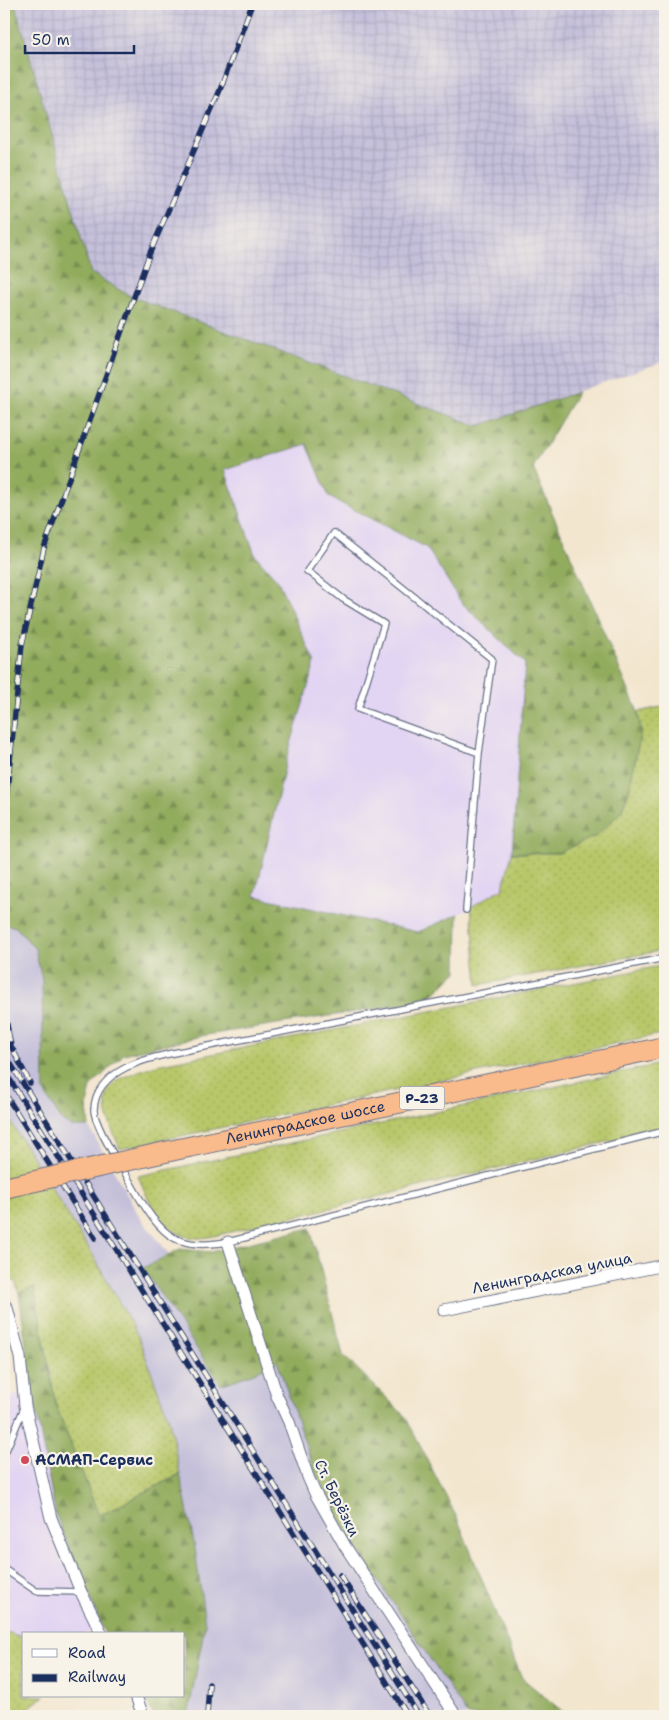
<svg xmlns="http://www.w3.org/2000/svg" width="669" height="1720" font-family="'Shantell Sans',sans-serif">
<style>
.built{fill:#e2d4f3}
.industrial{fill:url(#industrial-grid)}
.railway{fill:#c5c0da}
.grass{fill:url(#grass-dots);stroke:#6a7b64}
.forest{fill:url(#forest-firs);stroke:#566e5e}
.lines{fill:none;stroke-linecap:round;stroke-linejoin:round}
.lane-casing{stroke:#676f86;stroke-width:8}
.street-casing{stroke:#676f86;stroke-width:13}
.highway-casing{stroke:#676f86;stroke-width:22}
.lane{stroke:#fff;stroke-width:5.5}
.street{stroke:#fff;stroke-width:11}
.highway{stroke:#fabb8c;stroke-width:20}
.rail-casing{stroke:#1b2f5e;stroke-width:5.5}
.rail{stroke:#f7f3e8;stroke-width:4;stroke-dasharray:11;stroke-linecap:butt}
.highway-bridge-casing{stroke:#676f86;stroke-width:22;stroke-linecap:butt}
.highway-bridge{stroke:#fabb8c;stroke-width:20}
.poi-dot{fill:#d1495b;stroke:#f7f3e8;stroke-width:2}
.labels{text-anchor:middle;stroke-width:4.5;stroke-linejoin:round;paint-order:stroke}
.shield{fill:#f7f3e8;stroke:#5d6a87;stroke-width:1}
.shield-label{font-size:14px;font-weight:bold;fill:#1b2f5e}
.street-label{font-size:15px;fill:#1b2f5e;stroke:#f7f3e8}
.poi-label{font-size:15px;font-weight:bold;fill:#1b2f5e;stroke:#f7f3e8;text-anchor:start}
</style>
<defs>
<pattern id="industrial-grid" width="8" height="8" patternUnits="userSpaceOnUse" patternTransform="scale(1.25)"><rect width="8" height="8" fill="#c5c0da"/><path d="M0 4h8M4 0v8" fill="none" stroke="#a9a5be"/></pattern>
<pattern id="grass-dots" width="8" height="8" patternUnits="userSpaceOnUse" patternTransform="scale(1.25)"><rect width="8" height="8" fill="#b8c769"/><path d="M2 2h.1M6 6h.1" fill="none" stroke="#9eab5d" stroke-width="1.8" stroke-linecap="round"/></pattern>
<pattern id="forest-firs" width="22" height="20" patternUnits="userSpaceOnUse" patternTransform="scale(1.25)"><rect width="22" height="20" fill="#92ac5d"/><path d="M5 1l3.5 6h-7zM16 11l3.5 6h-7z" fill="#768c50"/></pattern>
</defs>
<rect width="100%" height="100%" fill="#f7f3e8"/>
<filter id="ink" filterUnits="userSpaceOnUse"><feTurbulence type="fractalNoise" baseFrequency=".02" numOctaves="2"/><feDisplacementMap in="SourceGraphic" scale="10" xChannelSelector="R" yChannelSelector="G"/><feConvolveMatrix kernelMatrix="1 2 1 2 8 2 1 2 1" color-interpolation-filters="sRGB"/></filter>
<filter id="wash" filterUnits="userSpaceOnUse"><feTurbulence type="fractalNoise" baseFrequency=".0096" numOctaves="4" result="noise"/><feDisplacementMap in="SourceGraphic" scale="20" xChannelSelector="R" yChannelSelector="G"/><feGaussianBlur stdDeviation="1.12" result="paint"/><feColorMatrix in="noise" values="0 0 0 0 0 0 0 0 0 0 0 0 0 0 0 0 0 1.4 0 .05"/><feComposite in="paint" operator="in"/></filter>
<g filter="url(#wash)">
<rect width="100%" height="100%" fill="#f3e6cf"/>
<!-- built -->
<path class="built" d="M307 444 329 497 427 548 461 602 525 663 512 853 503 888 466 910 418 932 255 896 287 757 315 663 278 581 255 555 225 470Z
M32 1389 56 1516 102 1628 83 1634H24V1638L4 1631V1405L12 1396Z"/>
<!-- industrial -->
<path class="industrial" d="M15 4H665V361L478 426 130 296 91 273Z"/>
<!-- railway -->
<path class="railway" d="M4 924 16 927 35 949 72 1127H89L141 1219 169 1254 143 1268 254 1373 277 1360 316 1475 352 1541 468 1716H188L205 1624 195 1551 169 1420 138 1336 94 1257 4 1111Z"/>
<!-- grass -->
<path class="grass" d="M665 706V950L478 985 471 907 503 888 512 853H559L621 812 629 791 641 731 638 712Z
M665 965V1033L120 1149C113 1131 98 1104 111 1086 118 1077 145 1069 156 1065Z
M665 1063V1128L226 1233C218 1235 208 1238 199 1238 163 1238 150 1204 138 1176Z
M4 1111 94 1257 138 1336 169 1420 180 1474 99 1516 56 1406 34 1287 19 1293 15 1281H4Z
M4 1631 24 1638V1696H45L29 1707 23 1716H4Z"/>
<!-- forest -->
<path class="forest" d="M4 4H15L91 273 130 296 478 426 578 392 533 468 638 712 641 731 629 791 621 812 596 836 559 853H512L525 663 461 602 427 548 329 497 307 444 225 470 255 555 278 581 315 663 287 757 255 896 418 932 458 914 457 972 426 1001 206 1035 124 1054 91 1086 87 1106 89 1127H72L62 1121 44 1092 42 980 35 949 16 927 4 924Z
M310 1228 343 1355 405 1416 457 1518 522 1678 568 1716H468L352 1541 316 1475 277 1361 254 1373 221 1385 143 1268 180 1249 211 1252Z
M34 1287 56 1406 99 1516 180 1474 195 1548 205 1624 188 1716H154L144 1696H184V1634H105L56 1516 32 1389 19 1293Z"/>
</g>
<g filter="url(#ink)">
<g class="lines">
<defs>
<path id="lane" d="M466 910 479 753 492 659 334 533 307 571 343 599 384 624 358 709 479 753
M116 1158C110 1149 93 1119 94 1109 96 1069 148 1058 178 1052L665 958
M121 1166C135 1189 155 1234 182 1241 197 1246 213 1244 228 1242L665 1131
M4 1455 24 1408
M4 1569 36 1591 81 1592"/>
<path id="street" d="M228 1242 277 1396 289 1422 308 1477 315 1493 345 1546 456 1716
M4 1304 7 1308 20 1357 25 1406 51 1518 81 1592 102 1634
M444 1310 665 1265
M136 1696 143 1716"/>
<g id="highway">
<path id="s1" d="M179 1149 665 1047"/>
</g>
</defs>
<!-- lane casing -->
<use href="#lane" class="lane-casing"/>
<!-- street casing -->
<use href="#street" class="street-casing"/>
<!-- highway casing -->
<use href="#highway" class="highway-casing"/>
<!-- lane -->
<use href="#lane" class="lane"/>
<!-- street -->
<use href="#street" class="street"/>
<!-- highway -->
<use href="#highway" class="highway"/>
<defs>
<path id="rail" d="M4 819 22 645 44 548 149 255 220 90 252 4
M4 1009 11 1046 30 1083
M4 1053 419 1716
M4 1070 408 1716
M4 1092 95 1238
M340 1575 430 1716
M207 1716 209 1684"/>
</defs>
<!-- rail casing -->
<use href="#rail" class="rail-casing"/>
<!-- rail -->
<use href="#rail" class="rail"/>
<defs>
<path id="highway-bridge" d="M4 1188 179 1149"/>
</defs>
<!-- highway-bridge casing -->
<use href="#highway-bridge" class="highway-bridge-casing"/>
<!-- highway-bridge -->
<use href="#highway-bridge" class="highway-bridge"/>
</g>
</g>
<!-- markers -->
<circle class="poi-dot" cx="25" cy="1460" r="5"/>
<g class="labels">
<!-- shield labels -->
<rect class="shield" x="399.5" y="1086.5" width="45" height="23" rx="4"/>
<g class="shield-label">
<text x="422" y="1103">Р-23</text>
</g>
<!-- street labels -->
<g class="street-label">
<text dy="5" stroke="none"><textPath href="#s1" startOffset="129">Ленинградское шоссе</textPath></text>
<text transform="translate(552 1273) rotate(-11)" y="5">Ленинградская улица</text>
<text transform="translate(337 1498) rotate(64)" y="5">Ст. Берёзки</text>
</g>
<!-- poi labels -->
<g class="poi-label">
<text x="35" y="1465">АСМАП-Сервис</text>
</g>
</g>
<!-- margin -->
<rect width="669" height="1720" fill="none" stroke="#f7f3e8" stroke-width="20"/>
<!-- legend -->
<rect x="22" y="1632" width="162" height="65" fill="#f7f3e8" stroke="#9fa5b1"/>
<rect x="32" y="1649" width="25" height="8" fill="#ffffff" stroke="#9fa5b1"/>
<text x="68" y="1658" font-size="15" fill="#1b2f5e">Road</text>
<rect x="32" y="1674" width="25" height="8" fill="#1b2f5e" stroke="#9fa5b1"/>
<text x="68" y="1682" font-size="15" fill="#1b2f5e">Railway</text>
<!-- scale -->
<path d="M25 45v8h109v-8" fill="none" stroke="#1b2f5e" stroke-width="2.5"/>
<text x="32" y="45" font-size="15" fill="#1b2f5e" stroke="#f7f3e8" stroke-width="4" paint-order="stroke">50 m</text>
</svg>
